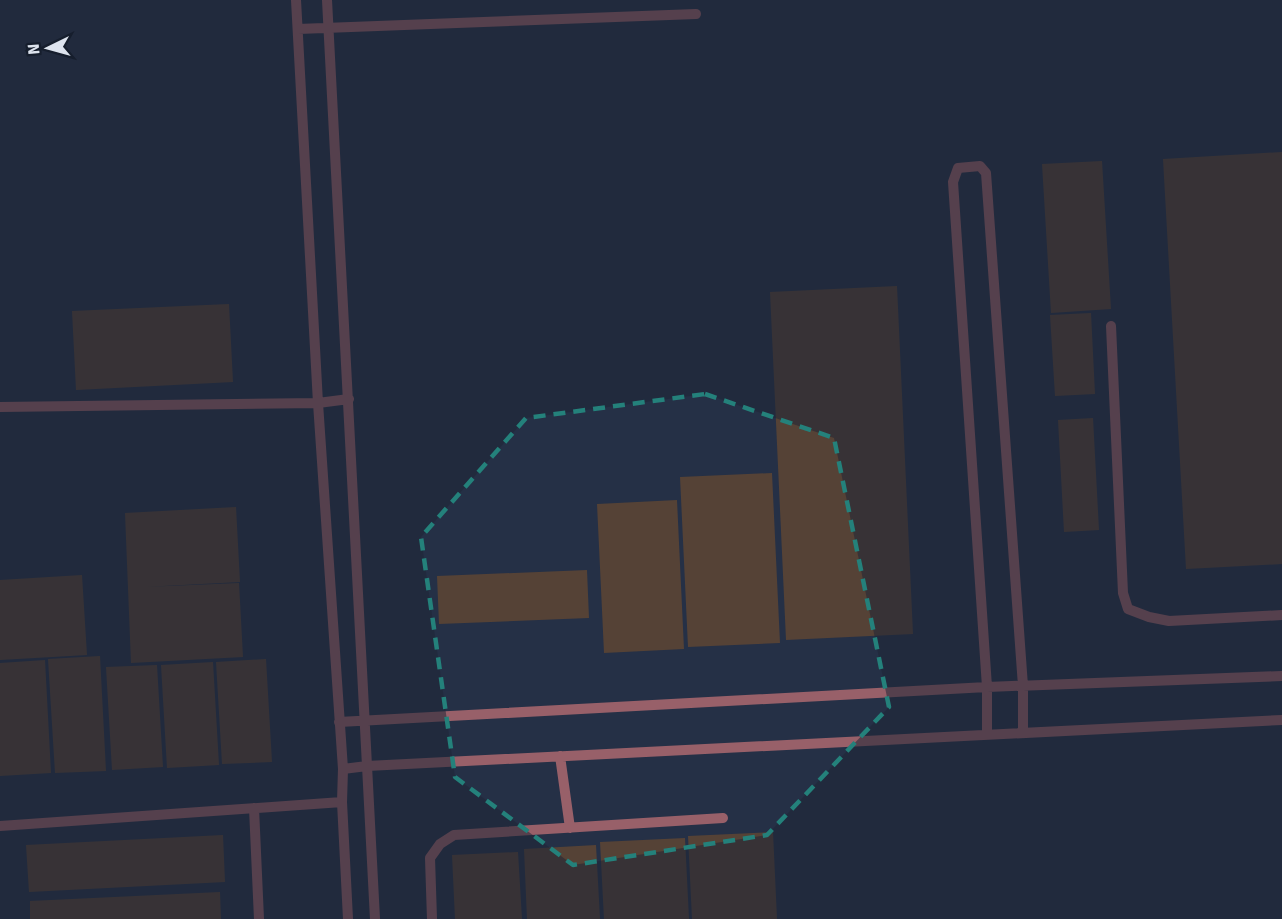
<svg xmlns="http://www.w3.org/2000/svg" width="1282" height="919" font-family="Signika,sans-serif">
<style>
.built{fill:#253046}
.building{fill:#554236}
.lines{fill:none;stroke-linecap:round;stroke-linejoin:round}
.lane{stroke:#986069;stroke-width:10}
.marked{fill:none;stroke:#24817b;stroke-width:4.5;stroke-dasharray:12 8;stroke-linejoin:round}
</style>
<rect width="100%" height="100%" fill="#1f2737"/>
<!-- built -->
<path class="built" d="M0 0H1282V919H0Z"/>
<!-- building -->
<path class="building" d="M1282 152V564L1186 569 1163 159Z
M1102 161 1111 309 1051 313 1042 164Z
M897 286 913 634 786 640 770 292Z
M229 304 233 382 76 390 72 311Z
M1091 313 1095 394 1055 396 1050 315Z
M1093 418 1099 530 1064 532 1058 420Z
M772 473 780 643 688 647 680 477Z
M677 500 684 649 604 653 597 504Z
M236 507 240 582 144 587 239 583 243 657 131 663 125 513Z
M587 570 589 618 439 624 437 576Z
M82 575 87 655 0 660V580Z
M100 656 106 771 55 773 48 659Z
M266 659 272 762 222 764 216 662Z
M45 660 51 773 0 776V663Z
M213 662 219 765 167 768 161 665Z
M157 665 163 767 112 770 106 667Z
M773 832 777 919H692L688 836Z
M223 835 225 882 29 892 26 845Z
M685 838 689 919H604L600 842Z
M596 845 600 919H527L524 849Z
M518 852 522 919H455L452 855Z
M220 892 221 919H30V901Z"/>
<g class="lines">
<!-- lane -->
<path class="lane" d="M296 0 318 403 343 769 342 802 348 919
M327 0 375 919
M298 29 696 14
M1111 326 1123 593 1128 609 1149 617 1169 621 1282 615
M0 407 318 403 349 399
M339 722 987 687 1282 676
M987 735V687L953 182 958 168 980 166 986 173 1023 686V733
M560 756 570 828
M343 769 367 766 1282 720
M254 808 259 919
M0 826 342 802
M432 919 430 858 440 844 454 835 723 818"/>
</g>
<!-- marked area -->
<path d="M0 0H1282V919H0ZM705 394 834 438 889 707 767 835 573 865 455 777 421 537 526 418Z" fill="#1f2737" fill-opacity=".55" fill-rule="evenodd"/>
<path class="marked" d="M705 394 834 438 889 707 767 835 573 865 455 777 421 537 526 418Z"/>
<!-- north arrow -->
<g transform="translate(48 48) rotate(265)" stroke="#161e2d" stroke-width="4.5" paint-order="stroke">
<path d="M0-4.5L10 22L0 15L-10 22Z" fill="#dde3ee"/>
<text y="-9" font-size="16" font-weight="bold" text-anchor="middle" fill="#dde3ee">N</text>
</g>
</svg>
